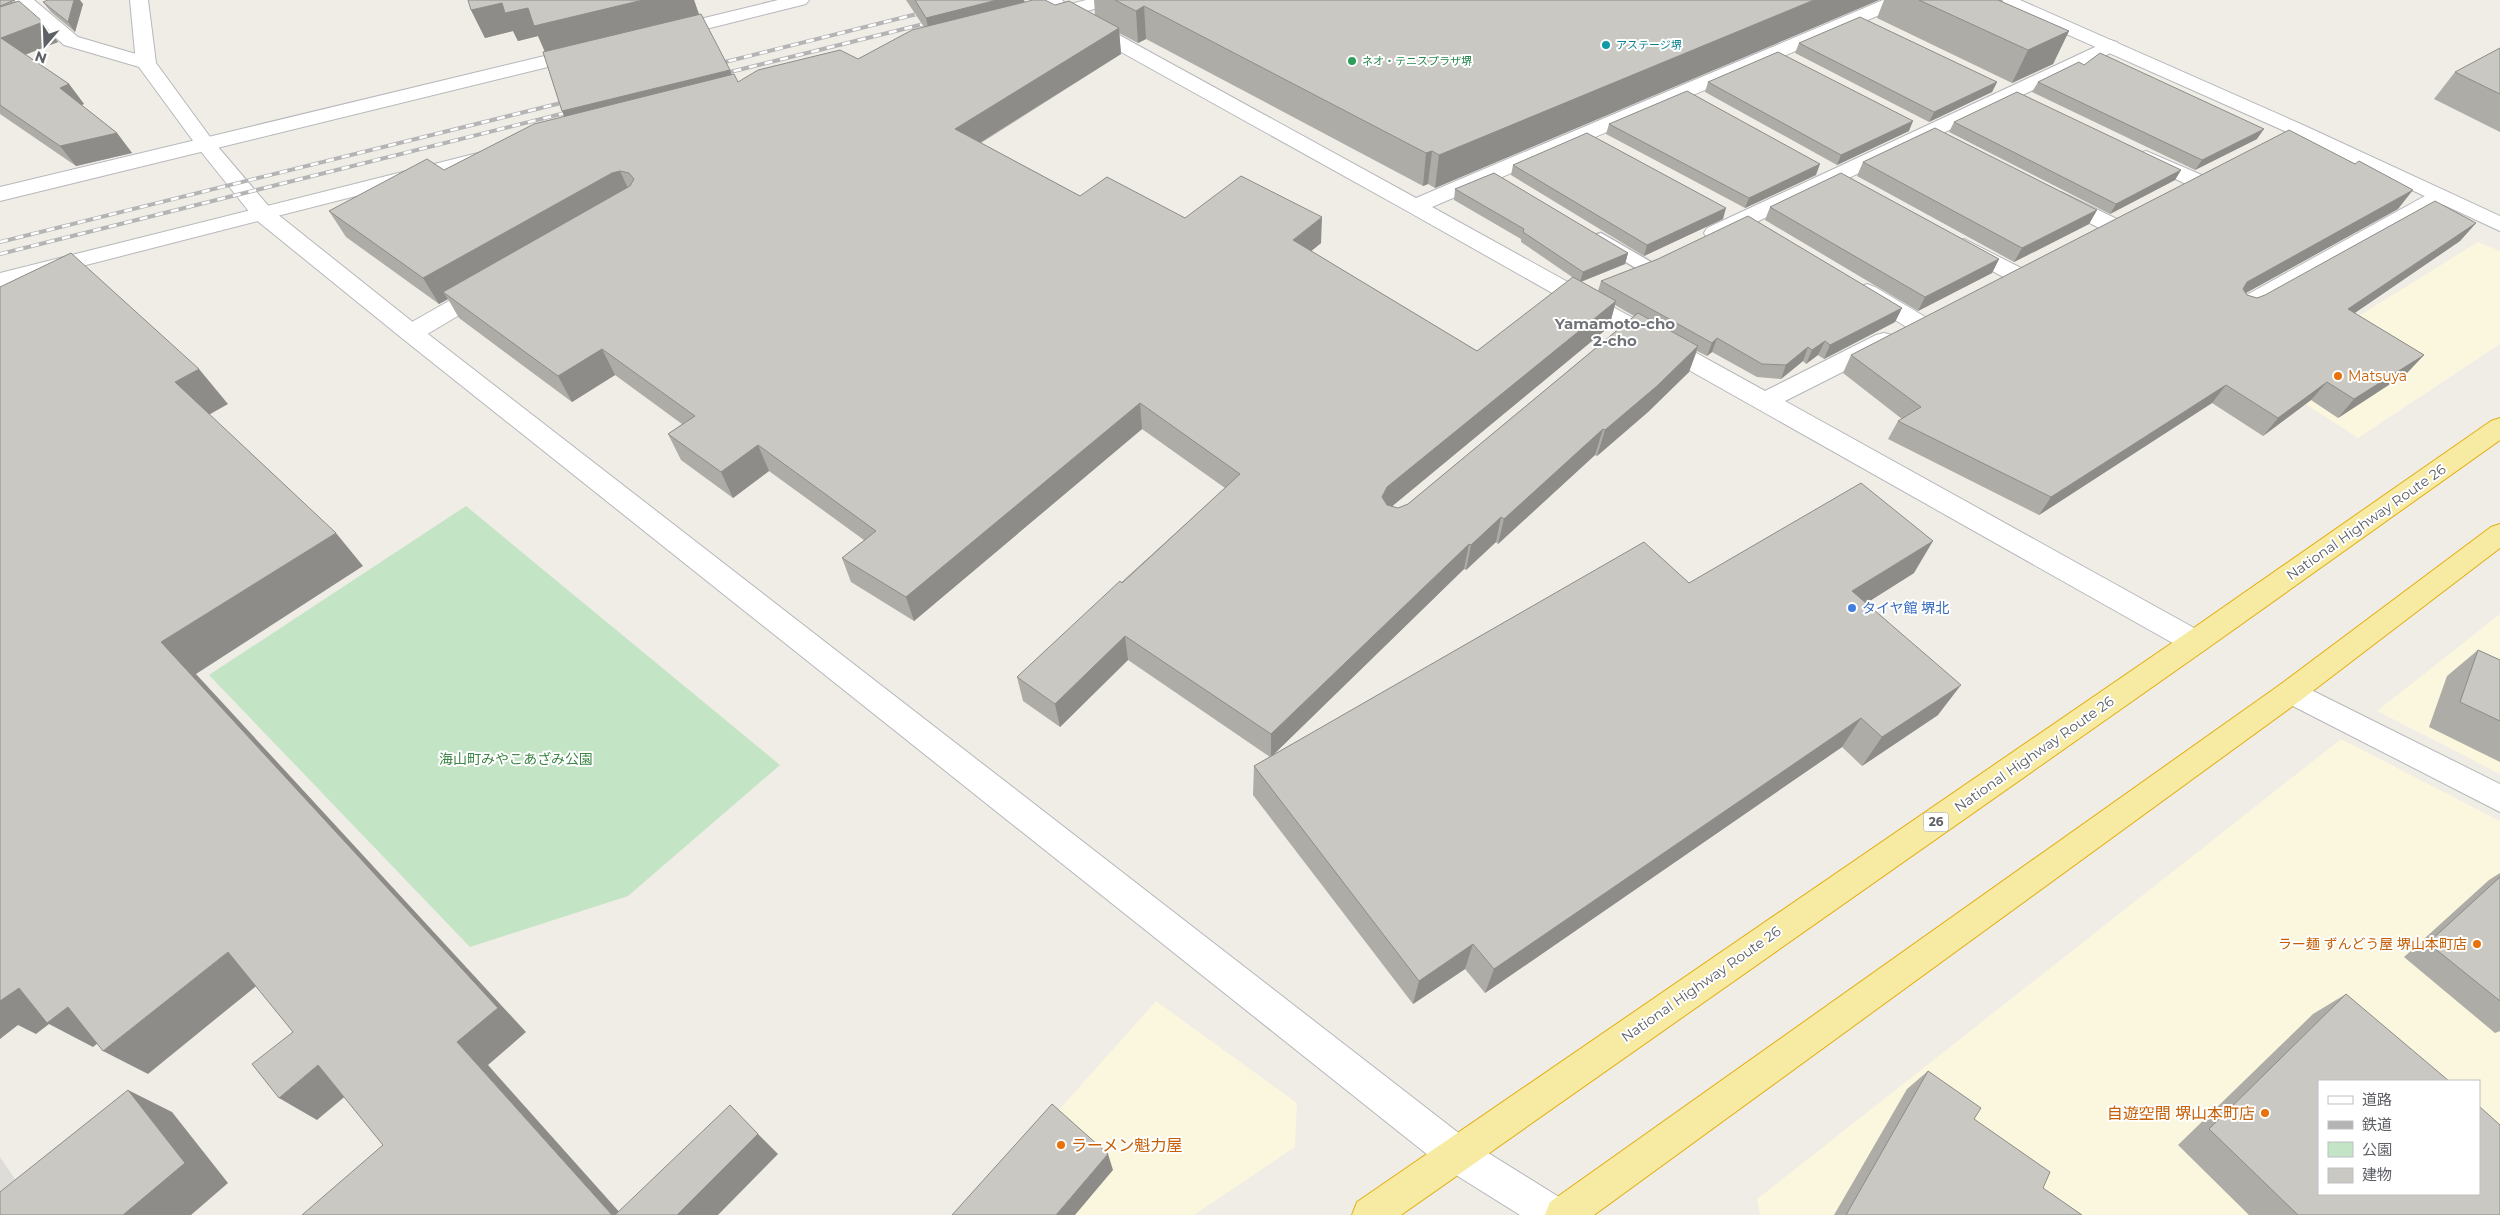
<svg xmlns="http://www.w3.org/2000/svg" width="2500" height="1215" font-family="Montserrat,'Noto Sans JP',sans-serif">
<style>
.commercial{fill:#fbf6de;fill-rule:evenodd}
.industrial{fill:#dedcd8}
.green{fill:#c4e4c6}
.lines{fill:none;stroke-linecap:round;stroke-linejoin:round}
.service-casing{stroke:#b6b7bb;stroke-width:3}
.minor-casing{stroke:#b6b7bb;stroke-width:2}
.tertiary-casing{stroke:#b6b7bb;stroke-width:2}
.trunk-casing{stroke:#e3af11;stroke-width:2}
.service{fill:#fff;fill-rule:evenodd}
.minor{fill:#fff;fill-rule:evenodd}
.tertiary{fill:#fff;fill-rule:evenodd}
.trunk{fill:#f7eaa3;fill-rule:evenodd}
.rail-casing{stroke:#b4b4b5;stroke-width:4}
.rail{stroke:#fff;stroke-width:2.5;stroke-dasharray:8;stroke-linecap:butt}
.wall{fill:#aeaca7;fill-rule:evenodd}
.shaded-wall{fill:#8d8c88}
.building{fill:#cac8c2;stroke:#8d8c88}
.culture-dot{fill:#0f9aa8;stroke:#fff;stroke-width:2}
.leisure-dot{fill:#2e9e5b;stroke:#fff;stroke-width:2}
.food-dot{fill:#e8710a;stroke:#fff;stroke-width:2}
.shop-dot{fill:#3f7fe0;stroke:#fff;stroke-width:2}
.labels{text-anchor:middle;stroke-width:4;stroke-linejoin:round;paint-order:stroke}
.far-culture-label{font-size:11px;fill:#0d838f;stroke:#fff;text-anchor:start}
.far-leisure-label{font-size:11px;fill:#27864d;stroke:#fff;text-anchor:start}
.shield{fill:#fff;stroke:#8e9093;stroke-width:1}
.shield-label{font-size:12px;font-weight:bold;fill:#5d6065}
.food-label{font-size:14px;fill:#c56008;stroke:#fff;text-anchor:start}
.street-label{font-size:14px;fill:#5d6065;stroke:#fff}
.shop-label{font-size:14px;fill:#366cbe;stroke:#fff;text-anchor:start}
.park-label{font-size:14px;fill:#3d8545;stroke:#fff}
.neighbourhood-label{font-size:15px;font-weight:bold;fill:#6f7277;stroke:#fff}
.near-food-label{font-size:16px;fill:#c56008;stroke:#fff;text-anchor:end}
</style>
<rect width="100%" height="100%" fill="#efede6"/>
<!-- commercial -->
<path class="commercial" d="M2478 242 2500 251V344L2358 438 2262 376Z
M2500 614V774L2377 711Z
M2341 739 2500 821V1215H1760L1757 1199ZM2319 1081H2479V1194H2319Z
M1156 1001 1297 1103 1295 1147 1194 1215H965Z"/>
<!-- industrial -->
<path class="industrial" d="M0 1157 39 1215H0Z"/>
<!-- green -->
<path class="green" d="M466 506 780 765 628 896 470 947 209 675Z"/>
<g class="lines">
<defs>
<path id="service" d="M1601 233 1651 262 1654 266 1651 270H1639L1595 243 1592 239 1595 235Z"/>
<path id="minor" d="M14 0H34L78 37 153 59 156 63 153 67 146 69 64 45Z
M778 0H809L806 4 670 38 663 36 661 32 663 28Z
M1043 0H1062L1067 5 1086 0H1117L1114 4 1079 13 1416 198 1883 0H1908L1905 4 1432 207 1765 391 1876 335 1884 333 1892 335 1896 341 1892 347 1785 401 2205 634 2209 642 2205 650 2195 653 2185 650 1407 211 1060 18H1046L1044 14 1050 9Z
M2110 40 2117 42 2120 46 2117 50 1723 238 1715 240 1707 238 1704 233 1707 228Z
M582 47 589 49 592 53 589 57 0 201V187Z
M486 151 493 153 496 157 493 161 0 287V273Z
M2146 151 2204 176 2208 181 2204 186 2197 187 2190 186 2139 161 2136 157 2139 153Z
M2440 190 2448 192 2451 197 2448 202 2250 312 2242 315 2234 312 2231 307 2234 302 2432 192Z
M2061 192 2119 220 2122 225 2119 230 2111 232 2103 230 2053 204 2050 199 2053 194Z
M1964 239 2023 269 2026 274 2023 279 2015 281 2007 279 1956 251 1953 246 1956 241Z
M485 283 493 285 496 290 493 295 419 339 411 341 403 339 399 333 403 327 477 285Z
M1867 284 1875 287 1927 318 1931 324 1927 330 1919 332 1911 330 1859 297 1856 292 1859 287Z
M2291 680 2500 784V812L2281 700 2277 692 2281 684Z"/>
<path id="tertiary" d="M130 0H148L156 63 213 141 271 209 419 327 1469 1141 1567 1202 1572 1215H1520L1443 1167 403 339 255 219 199 149 136 63Z
M1996 0H2020L2303 125 2500 216V231L2289 133 1999 4Z"/>
<path id="trunk" d="M2500 418V440L2205 650 1401 1215H1352L1357 1202 2185 634 2491 421Z
M2500 524V548L2301 700 1594 1215H1545L1550 1202 2281 684 2491 527Z"/>
</defs>
<!-- service casing -->
<use href="#service" class="service-casing"/>
<!-- minor casing -->
<use href="#minor" class="minor-casing"/>
<!-- tertiary casing -->
<use href="#tertiary" class="tertiary-casing"/>
<!-- trunk casing -->
<use href="#trunk" class="trunk-casing"/>
<!-- service -->
<use href="#service" class="service"/>
<!-- minor -->
<use href="#minor" class="minor"/>
<!-- tertiary -->
<use href="#tertiary" class="tertiary"/>
<!-- trunk -->
<use href="#trunk" class="trunk"/>
<defs>
<path id="rail" d="M713 65 929 11
M718 75 936 21
M0 242 573 100
M0 254 577 110"/>
</defs>
<!-- rail casing -->
<use href="#rail" class="rail-casing"/>
<!-- rail -->
<use href="#rail" class="rail"/>
</g>
<!-- wall -->
<path class="wall" d="M0 0 16 2 58 42 25 55 69 84 84 104 81 105 117 133 132 153 76 166 0 114Z
M694 0 699 15 731 75 738 82 858 59 924 27 906 0H1024L1025 2 1055 5 1095 15 1094 0H1879L1435 188 1428 184 1423 186 1146 39 1138 43 1119 33 1121 54 981 143 1080 196 1185 218 1321 243 1311 251 1477 351 1575 279 1521 242V239L1454 200 1455 189 1628 253 1625 264 1581 282 1598 291 1601 281 1902 308 1895 322 1824 359 1818 355 1806 364 1803 361 1781 379 1757 377 1712 352 1707 356 1697 351 1689 372 1648 412 1597 456 1595 455 1498 544 1496 542 1466 570 1464 569 1273 755 1689 583 1914 573 1866 603 1938 715 1862 766 1842 747 1485 993 1465 969 1413 1004 1253 795 1254 766 1270 757 1128 660 1060 727 1023 701 1017 677 1225 488 1142 429 914 621 851 582 842 558 864 540 769 471 733 498 681 460 668 434 682 424 615 375 572 402 459 318 448 299 439 304 346 237 329 211 444 170 564 116 545 52 538 36 518 41 513 31 485 38 471 10ZM1615 305 1634 316 1408 504 1398 508 1392 506 1609 327Z
M1884 0H2003L2002 2 2069 31 2053 64 2012 83 1877 18Z
M43 2 83 4 75 32 51 12Z
M1799 43 1997 82 1992 92 1929 122 1795 53Z
M2500 48V132L2434 99 2455 72Z
M1708 82 1909 131 1837 165 1705 92Z
M2038 82 2257 139 2195 170 2032 92Z
M1954 122 2181 170 2175 180 2110 214 1949 132Z
M1609 124 1816 175 1745 208 1606 134Z
M1863 162 2097 210 2089 224 2014 262 1857 176Z
M1513 165 1723 219 1644 256 1511 175Z
M1770 207 1999 259 1992 273 1918 311 1765 220Z
M2398 209 2246 293 2247 295 2257 298 2476 223 2460 241 2354 313 2424 355 2407 373 2338 418 2311 400 2263 436 2212 403 2039 515 1888 439 1898 421 1902 419 1843 373 1851 355Z
M2478 650 2500 660V762L2429 727 2447 676Z
M2500 873V1031L2495 1033 2404 957 2489 880Z
M2346 994 2500 1215H2249L2178 1145 2313 1014Z
M1928 1071 1974 1119 2043 1188 2082 1215H1834L1907 1089Z"/>
<!-- shaded-wall -->
<path class="shaded-wall" d="M74 0H80L83 4 75 32 68 22Z
M643 0H696H694L700 17 546 54 538 36 518 41 513 31 485 38 471 10 502 3 528 8Z
M997 0H1024L1026 13 930 37 926 18Z
M1814 0H1879L1435 188 1439 155Z
M1144 6 1146 39 1138 43 1136 11Z
M43 22 58 42 16 58 1 38Z
M1119 28 1121 54 960 155 955 129Z
M2069 31 2053 64 2012 83 2028 50Z
M730 70 735 86 569 128 562 111Z
M1997 82 1992 92 1929 122 1934 112Z
M69 84 84 104 75 108 60 88Z
M1913 121 1909 131 1837 165 1841 155Z
M2264 129 2257 139 2195 170 2202 160Z
M117 133 132 153 76 166 60 146Z
M1432 151 1428 184 1423 186 1426 153Z
M1820 164 1816 175 1745 208 1749 198Z
M2181 170 2175 180 2110 214 2116 204Z
M620 171 632 197 443 292 448 299 439 304 423 278 612 173Z
M2413 190 2398 209 2233 300 2247 282Z
M1726 208 1723 219 1644 256 1647 245Z
M2097 210 2089 224 2014 262 2022 248Z
M1322 217 1321 243 1292 267 1293 240Z
M2476 223 2460 241 2333 328 2348 309Z
M1628 253 1625 264 1580 282 1583 272Z
M1999 259 1992 273 1918 311 1925 297Z
M1616 301 1609 327 1384 513 1382 497 1387 487Z
M1902 308 1895 322 1824 359 1830 345Z
M1717 338 1712 352 1707 356 1712 343Z
M1825 341 1818 355 1806 364 1812 350Z
M1698 346 1689 372 1648 412 1597 456 1605 430Z
M1808 347 1803 361 1781 379 1786 365Z
M602 349 615 375 572 402 558 376Z
M2424 355 2407 373 2338 418 2354 399Z
M199 369 228 404 205 417 175 382Z
M2327 382 2311 400 2263 436 2278 418Z
M2226 385 2212 403 2039 515 2051 497Z
M1140 403 1142 429 914 621 906 597Z
M1603 429 1595 455 1498 544 1504 519Z
M758 445 769 471 733 498 721 472Z
M1501 517 1496 542 1466 570 1471 545Z
M336 533 363 566 196 674 526 1032 488 1065 622 1215H612L457 1042 161 642Z
M1933 541 1914 573 1835 623 1852 591Z
M1469 544 1464 569 1271 757V734Z
M1125 636 1128 660 1060 727 1055 704Z
M1961 685 1938 715 1862 766 1882 737Z
M1861 718 1842 747 1485 993 1494 969Z
M1473 944 1465 969 1413 1004 1419 981Z
M228 952 266 978 148 1074 103 1051Z
M19 988 68 1007 113 1031 93 1047 49 1024 36 1034 18 1025 0 1039V1001Z
M318 1065 355 1088 317 1120 279 1098Z
M128 1090 172 1112 228 1183 191 1215H123Z
M758 1134 778 1154 718 1215H677Z
M1108 1154 1113 1170 1075 1215H1056Z"/>
<!-- building -->
<path class="building" d="M0 0H15L0 6Z
M48 0H74L68 22 43 2Z
M468 0H643L534 26 528 8 505 13 502 3 471 10Z
M915 0H997L926 18Z
M1033 0H1045L1055 5 1069 1 1119 28 955 129 1080 196 1107 177 1185 218 1241 176 1322 217 1293 240 1477 351 1573 277 1616 301 1387 487 1382 497 1387 505 1398 508 1408 504 1638 313 1698 346 1657 386 1605 430 1603 429 1504 519 1501 517 1471 545 1469 544 1271 734 1125 636 1055 704 1017 677 1120 581 1122 583 1240 474 1140 403 906 597 842 558 876 531 758 445 721 472 668 434 695 416 602 349 558 376 443 292 630 186 634 179 629 173 620 171 612 173 423 278 329 211 427 159 444 170 534 124 734 74 738 82 758 70 840 50 858 59 912 30Z
M1115 0H1814L1439 155 1432 151 1426 153 1144 6 1136 11Z
M1919 0H1998L2069 31 2028 50Z
M19 1 43 22 1 38 69 84 60 88 117 133 60 146 0 105V7Z
M701 14 730 70 562 111 543 52Z
M1860 17 1997 82 1934 112 1799 43Z
M2500 48V94L2455 72Z
M1778 52 1913 121 1841 155 1708 82Z
M2100 53 2264 129 2202 160 2038 82 2079 62 2084 65Z
M1687 91 1820 164 1749 198 1609 124Z
M2017 92 2181 170 2116 204 1954 122Z
M1935 128 2097 210 2022 248 1863 162Z
M2289 130 2355 164 2359 161 2413 190 2247 282 2243 289 2247 295 2257 298 2265 295 2435 201 2476 223 2348 309 2424 355 2354 399 2327 382 2278 418 2226 385 2051 497 1898 421 1921 407 1851 355Z
M1587 133 1726 208 1647 245 1513 165Z
M1494 173 1628 253 1583 272 1523 232 1524 229 1455 189Z
M1841 173 1999 259 1925 297 1770 207Z
M1748 216 1902 308 1830 345 1825 341 1812 350 1808 347 1786 365 1762 364 1717 338 1712 343 1601 281 1658 259Z
M71 253 199 369 175 382 336 533 161 642 498 1008 457 1042 612 1215H302L383 1145 318 1065 279 1098 252 1064 293 1032 228 952 103 1051 68 1007 47 1023 19 988 0 1001V287Z
M1861 483 1933 541 1852 591 1961 685 1882 737 1861 718 1494 969 1473 944 1419 981 1254 766 1644 542 1689 583Z
M2478 650 2500 660V721L2460 702Z
M2500 877V1001L2428 943Z
M2346 994 2449 1081H2319V1194H2479V1106L2500 1125V1215H2298L2209 1129Z
M1928 1071 1981 1108 1974 1119 2050 1172 2043 1188 2082 1215H1846Z
M128 1090 185 1163 123 1215H0V1192Z
M1052 1104 1108 1154 1056 1215H952Z
M730 1105 758 1134 677 1215H615Z"/>
<!-- markers -->
<circle class="culture-dot" cx="1606" cy="45" r="5"/>
<circle class="leisure-dot" cx="1352" cy="61" r="5"/>
<g class="food-dot">
<circle cx="2338" cy="376" r="5"/>
<circle cx="2477" cy="944" r="5"/>
<circle cx="2265" cy="1113" r="5"/>
<circle cx="1061" cy="1145" r="5"/>
</g>
<circle class="shop-dot" cx="1852" cy="608" r="5"/>
<g class="labels">
<!-- far-culture labels -->
<g class="far-culture-label">
<text x="1616" y="49">アステージ堺</text>
</g>
<!-- far-leisure labels -->
<g class="far-leisure-label">
<text x="1362" y="65">ネオ・テニスプラザ堺</text>
</g>
<!-- shield labels -->
<rect class="shield" x="1923.5" y="812.5" width="25" height="19" rx="4"/>
<g class="shield-label">
<text x="1936" y="826">26</text>
</g>
<!-- food labels -->
<g class="food-label">
<text x="2348" y="381">Matsuya</text>
<text x="2467" y="949" text-anchor="end">ラー麺 ずんどう屋 堺山本町店</text>
</g>
<!-- street labels -->
<g class="street-label">
<text transform="translate(2366 522) rotate(-35)" y="5">National Highway Route 26</text>
<text transform="translate(2034 754) rotate(-35)" y="5">National Highway Route 26</text>
<text transform="translate(1701 984) rotate(-35)" y="5">National Highway Route 26</text>
</g>
<!-- shop labels -->
<g class="shop-label">
<text x="1862" y="613">タイヤ館 堺北</text>
</g>
<!-- park labels -->
<g class="park-label">
<text x="516" y="764">海山町みやこあざみ公園</text>
</g>
<!-- neighbourhood labels -->
<g class="neighbourhood-label">
<text x="1615" y="329">Yamamoto-cho<tspan x="1615" dy="17">2-cho</tspan></text>
</g>
<!-- near-food labels -->
<g class="near-food-label">
<text x="2255" y="1119">自遊空間 堺山本町店</text>
<text x="1071" y="1151" text-anchor="start">ラーメン魁力屋</text>
</g>
</g>
<!-- legend -->
<rect x="2318" y="1080" width="162" height="115" fill="#ffffff" stroke="#bebfc1"/>
<rect x="2328" y="1096" width="25" height="8" fill="#ffffff" stroke="#bebfc1"/>
<text x="2362" y="1105" font-size="15" fill="#5d6065">道路</text>
<rect x="2328" y="1121" width="25" height="8" fill="#b4b4b5" stroke="#bebfc1"/>
<text x="2362" y="1130" font-size="15" fill="#5d6065">鉄道</text>
<rect x="2328" y="1142" width="25" height="15" fill="#c4e4c6" stroke="#bebfc1"/>
<text x="2362" y="1155" font-size="15" fill="#5d6065">公園</text>
<rect x="2328" y="1168" width="25" height="15" fill="#cac8c2" stroke="#bebfc1"/>
<text x="2362" y="1180" font-size="15" fill="#5d6065">建物</text>
<!-- north arrow -->
<g transform="translate(45 45) rotate(199)" stroke="#ffffff" stroke-width="4" paint-order="stroke">
<path d="M0-4L9 19L0 12L-9 19Z" fill="#5d6065"/>
<text y="-8" font-size="14" font-weight="bold" text-anchor="middle" fill="#5d6065">N</text>
</g>
</svg>
